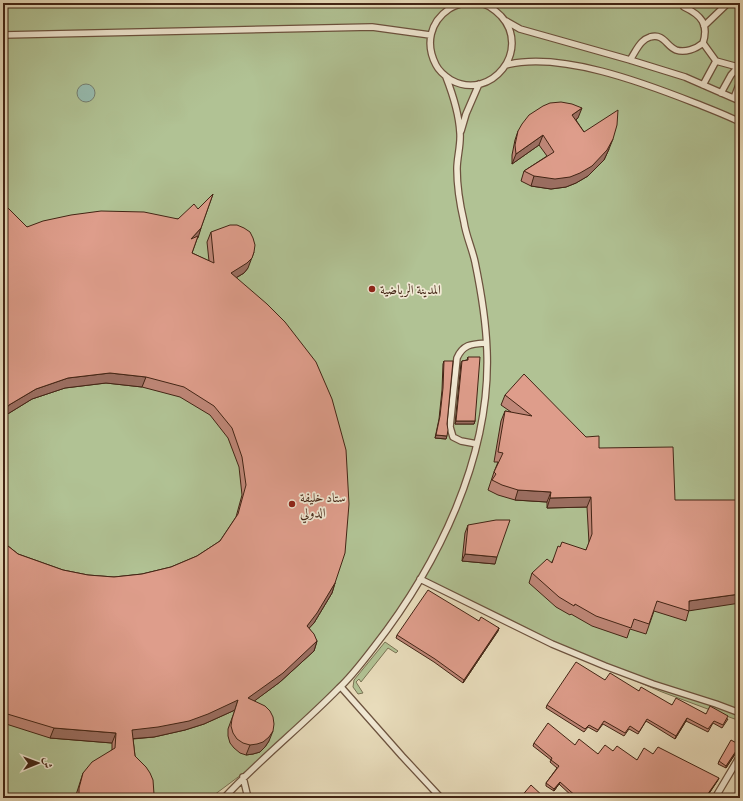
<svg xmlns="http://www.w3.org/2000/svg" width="743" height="801" font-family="'IM FELL French Canon',Amiri,serif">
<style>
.green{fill:#b1c294;stroke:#7a7354}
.water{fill:#97bcb0;stroke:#757f72}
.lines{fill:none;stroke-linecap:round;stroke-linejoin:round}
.lane-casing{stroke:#6c523e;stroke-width:8}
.lane{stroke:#f0e8d3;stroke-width:5.5}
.wall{fill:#bf8778;stroke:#422414}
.shaded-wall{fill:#9b6e61;stroke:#422414}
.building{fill:#de9d8b;stroke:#422414}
.poi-dot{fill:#8f2418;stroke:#f0e8d3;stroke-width:1.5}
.labels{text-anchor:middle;stroke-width:3.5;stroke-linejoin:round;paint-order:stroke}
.poi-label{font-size:13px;fill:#422414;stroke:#f0e8d3;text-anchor:start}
</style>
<rect width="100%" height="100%" fill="#e8dcbb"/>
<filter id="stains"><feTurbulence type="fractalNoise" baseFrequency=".005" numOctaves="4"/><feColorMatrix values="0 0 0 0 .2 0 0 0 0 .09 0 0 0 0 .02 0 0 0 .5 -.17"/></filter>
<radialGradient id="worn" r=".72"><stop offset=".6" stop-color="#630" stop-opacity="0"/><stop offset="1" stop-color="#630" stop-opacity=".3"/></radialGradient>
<!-- green -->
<path class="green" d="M3 3H740V721L662 692 544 642 420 576 395 616 356 670 261 760 210 798 3 797Z
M385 642 398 651 396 653 388 648 361 682 359 679 356 682 363 693 358 694 353 687 354 680Z"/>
<!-- water -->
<path class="water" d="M77 93a9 9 0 1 1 18 0a9 9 0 1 1-18 0Z"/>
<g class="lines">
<defs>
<path id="lane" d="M463 3C458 5 453 6 449 9 430 22 425 44 436 65 439 71 445 76 451 80 491 102 532 50 501 16 495 10 487 3 478 3
M506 21 520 29 630 60 685 77 740 101
M704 26 727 4
M3 35 372 27 430 35
M703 43 716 61
M630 60C634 54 637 47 642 42 644 40 647 38 650 37 664 33 666 46 676 50 685 53 696 49 703 43 709 24 701 15 684 7
M506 65C560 51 644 83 695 103 710 109 726 115 740 122
M703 85 716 61 738 67 731 75 721 93
M734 98 740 82
M461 131 466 114 479 84
M477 444 461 441 453 437 450 427 457 358C463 344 472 344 486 343
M420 579 552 644 605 666 653 684 716 704 740 713
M341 687 402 756 441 798
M243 777 248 798
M224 798C260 759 302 726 339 688 352 676 363 661 374 647 438 565 491 457 487 351 486 321 481 291 475 262 472 248 466 236 464 222 460 205 457 187 457 169 457 157 461 145 460 133 459 113 453 95 446 77
M715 798 740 756"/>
</defs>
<!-- lane casing -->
<use href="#lane" class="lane-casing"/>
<!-- lane -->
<use href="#lane" class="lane"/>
</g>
<!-- wall -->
<path class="wall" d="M578 118 576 120 584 132 609 149 604 160 588 176 576 183 566 187 551 189 531 186 521 181 524 171 547 156 539 145 512 164V155L515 140 518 131Z
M213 194 192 253 209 261 207 242 211 232 248 268 244 273 236 278 335 583 332 593 314 623 309 628 317 641 314 651 280 682 254 701 269 741 265 747 260 752 253 754 246 755 240 753 234 748 230 743 228 736V729L235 710 204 724 185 730 154 737 133 739 135 756 153 798H75L83 773 112 750V743L50 738 3 723V542L18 554 63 570 88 575 114 577 142 574 171 567 197 556 220 541 236 517 242 495 239 467 228 438 210 415 180 397 142 387 106 383 65 388 32 399 6 415 27 227 178 219 198 209Z
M468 357 475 421 474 424H455L461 363 462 361 467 360Z
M444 361 447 424 446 439 435 438 439 419 442 390 443 364Z
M505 395 586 437 599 448 675 500 689 610 686 621 654 611 646 634 630 629 627 638 592 626 571 614 570 615 556 607 529 583 532 573 552 562 560 547 586 550 589 543 587 507 547 508V502L515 500 498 495 488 490 494 472 498 462H494L501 421 505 411 511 412 501 405Z
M468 525 495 564 462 561 465 533Z
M479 621 499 628 498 631 463 683 434 662 396 638 397 635Z
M605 680 639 691 672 705 706 714 728 719 722 728 713 723 708 732 686 721 675 739 646 721 638 734 629 729 624 736 603 724 597 732 588 727 584 732 546 708 547 705Z
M534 743 575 745 598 754 613 751 637 760 653 754 718 780 706 798H574L559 784 554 791 546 786V783L557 768 550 762 551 760 533 746Z
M739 748 726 768 718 764 719 761Z"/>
<!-- shaded-wall -->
<path class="shaded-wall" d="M582 108 578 118 569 125 572 115Z
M543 135 539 145 512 164 516 154Z
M613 139 609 149 604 160 588 176 576 183 566 187 551 189 531 186 534 176Z
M201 228 198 238 191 239Z
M254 252 248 268 244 273 227 283 231 273Z
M110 373 146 377 142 387 106 383 65 388 32 399 6 415 3 418V412L9 405 36 389 68 378Z
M456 421H475L474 424H455Z
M436 435 447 436 446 439 435 438Z
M518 490 551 492 547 502 515 500Z
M591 497 587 507 547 508 550 498Z
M465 554 497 557 495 564 462 561Z
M335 583 332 593 314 623 303 635 307 626Z
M740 594V603L688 611 689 601Z
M499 628 498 631 463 683 464 680Z
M317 641 314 651 280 682 245 708 248 698Z
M238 700 235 710 204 724 185 730 154 737 128 739 132 730Z
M687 718 686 721 675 739 676 736Z
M54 728 116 733 112 743 50 738Z
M273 731 269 741 265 747 260 752 253 754 246 755 250 745Z
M740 745 739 748 726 768V766Z
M719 778 718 780 706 798H705Z
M560 782 559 784 554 791V789Z"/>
<!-- building -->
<path class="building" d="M561 102 572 104 582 108 572 115 584 132 618 110 617 125 613 139 607 150 592 166 580 173 570 177 555 179 534 176 524 171 554 152 543 135 516 154 515 145 518 131 522 124 529 115 543 106 550 103Z
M213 194 201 228 191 239 198 236 192 253 214 263 211 232 230 225H237L244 228 250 232 253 238 255 245 254 252 252 258 247 263 231 273 267 304 285 322 316 362 332 399 346 450 349 504 345 553 335 583 317 613 307 626 314 634 317 641 283 673 248 698 265 706 270 711 273 717 274 724 273 731 269 737 263 742 257 744 250 745 243 743 237 739 233 733 231 726 232 719 238 700 208 714 189 721 158 727 132 730 135 756 146 767 150 773 153 780 154 794 153 798H80L79 795V788L83 773 92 762 115 748 116 733 54 728 4 713H3V542L18 554 63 570 88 575 114 577 142 574 171 567 197 556 220 541 238 514 246 485 242 457 232 428 214 406 184 387 146 377 110 373 68 378 36 389 9 405 3 412V210L4 211 8 208 27 227 43 221 71 215 101 211 144 212 178 219 194 204 198 209Z
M468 357H480L475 421H456L462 361 468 360Z
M444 361H453L447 424 448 430 447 436 436 435 440 416 443 388Z
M524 374 586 437 599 436V448L673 447 675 500H740V594L689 601V611L657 601 649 624 634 619 631 628 596 616 575 604 574 606 559 597 532 573 547 559 552 563 558 546 560 547 562 542 586 550 592 534 591 497 550 498 551 492 518 490 502 485 492 480 496 474 494 472 503 453 498 452 505 411 532 416 505 395Z
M496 520H510L497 557 465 554 468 525Z
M428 590 479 621 481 617 499 628 464 680 435 659 397 635Z
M576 662 605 680 610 673 639 691 641 687 672 705 676 698 706 714 710 706 728 716 723 725 714 721 708 729 687 718 676 736 647 719 639 732 630 726 625 733 604 721 598 730 589 725 585 729 547 705Z
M548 723 575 745 579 739 598 754 605 745 613 751 617 746 637 760 644 748 653 754 658 747 719 778 705 798H578L560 782 554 789 546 783 559 766 551 760 552 758 534 743Z
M731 740 740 745 726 766 719 761Z
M531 785 545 798H520Z"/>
<!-- markers -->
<g class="poi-dot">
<circle cx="372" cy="289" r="4"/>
<circle cx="292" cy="504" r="4"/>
</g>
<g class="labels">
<!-- poi labels -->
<g class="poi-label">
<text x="380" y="294">المدينة الرياضية</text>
<text x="300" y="502">ستاد خليفة<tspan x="300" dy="15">الدولي</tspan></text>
</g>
</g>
<!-- margin -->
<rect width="743" height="801" fill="none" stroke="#e8dcbb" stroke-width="16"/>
<rect x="4" y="4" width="735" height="793" fill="none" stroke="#422414" stroke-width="2"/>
<rect x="8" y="8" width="727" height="785" fill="none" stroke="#422414"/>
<!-- north arrow -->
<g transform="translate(38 763) rotate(89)" stroke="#f0e8d3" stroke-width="3" paint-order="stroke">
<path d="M0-3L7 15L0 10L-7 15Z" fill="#422414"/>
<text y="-6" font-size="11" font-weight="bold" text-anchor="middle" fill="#422414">ش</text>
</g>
<rect width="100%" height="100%" filter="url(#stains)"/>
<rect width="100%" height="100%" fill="url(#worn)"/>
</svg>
